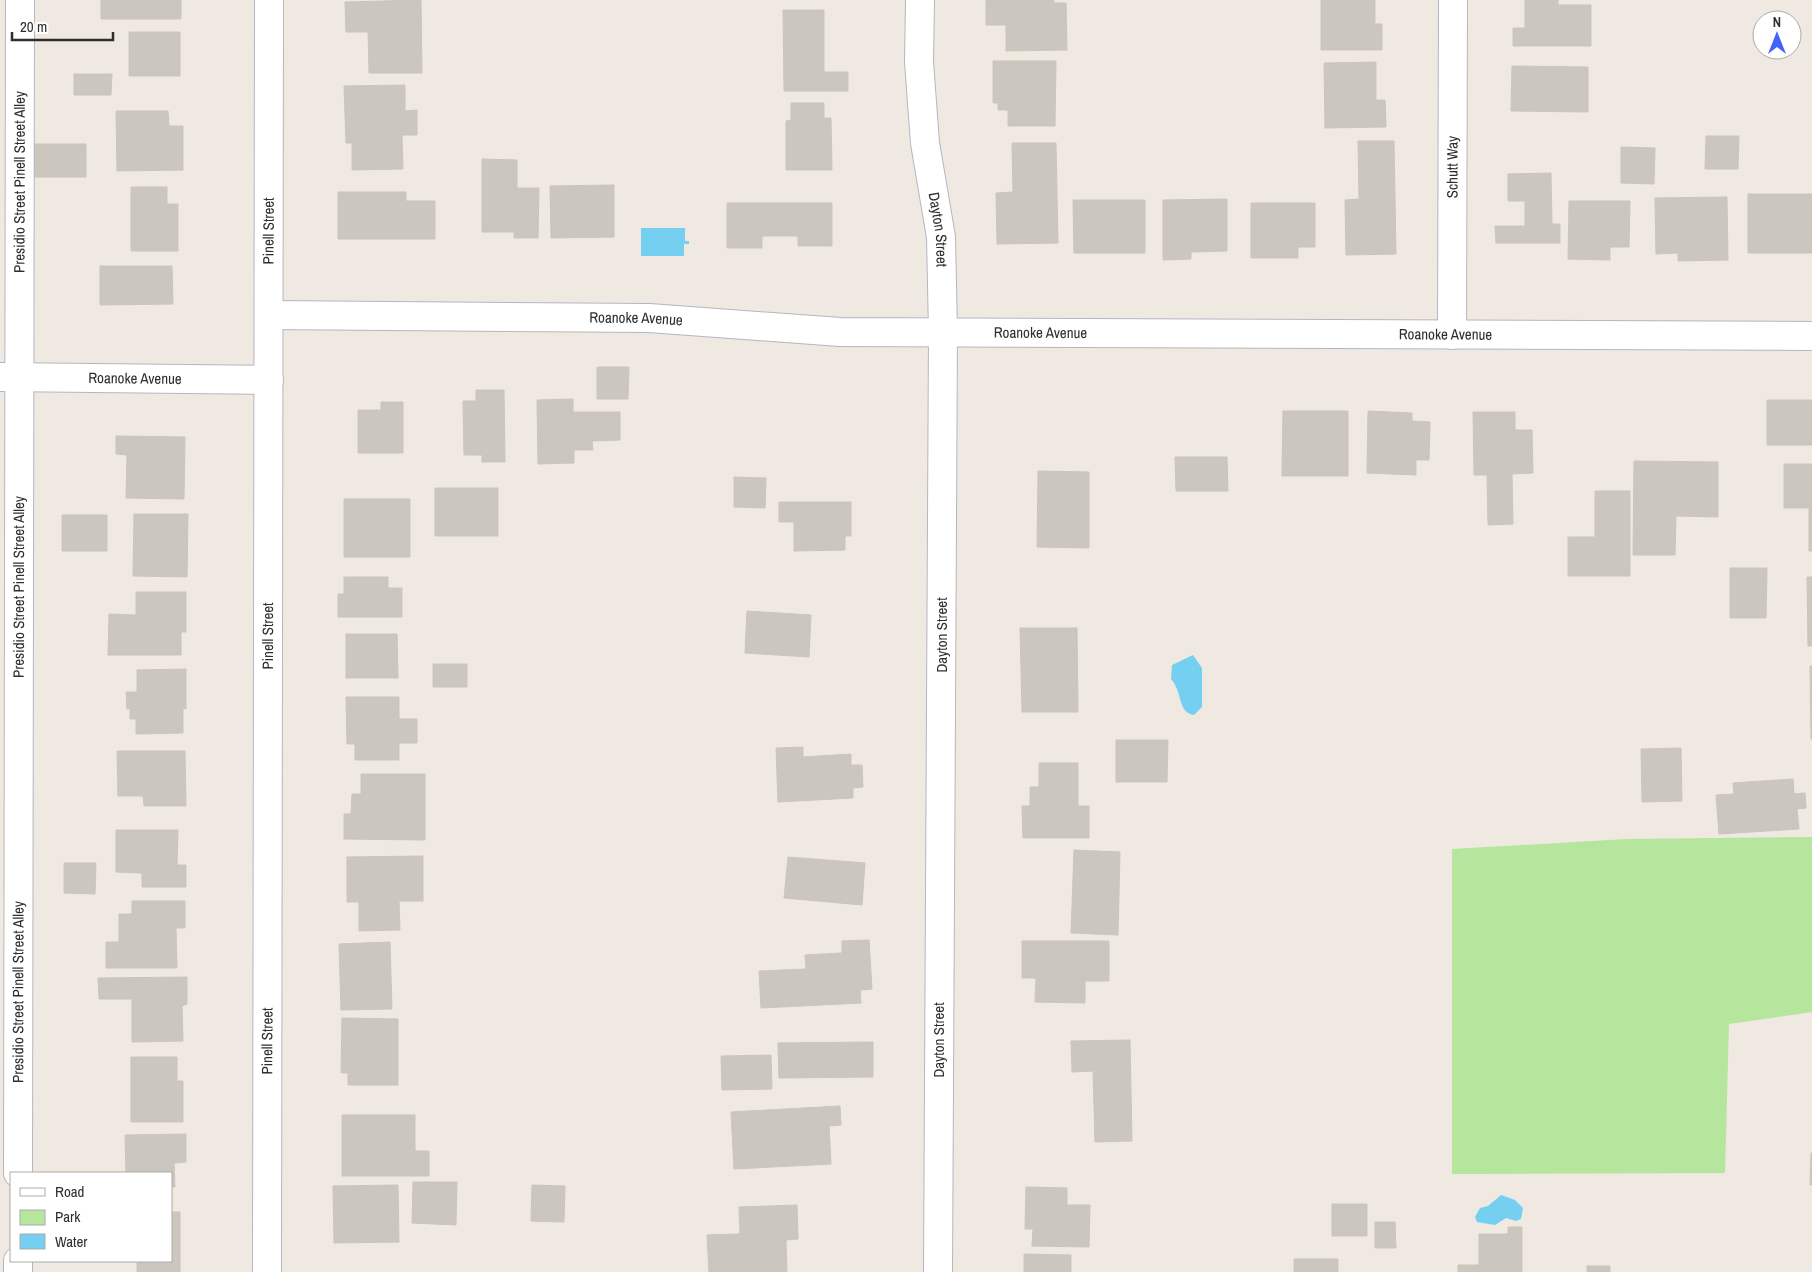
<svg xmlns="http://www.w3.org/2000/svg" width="1812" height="1272" font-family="'Archivo Narrow',sans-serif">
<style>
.green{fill:#b6e59e}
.water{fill:#75cff0}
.building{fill:#cbc7bf;stroke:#cbc5ba}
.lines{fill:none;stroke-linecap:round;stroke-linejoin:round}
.minor-casing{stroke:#b4b7c1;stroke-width:30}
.minor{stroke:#fff;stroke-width:28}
.labels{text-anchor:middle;stroke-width:5;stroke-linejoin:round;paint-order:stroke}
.street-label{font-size:15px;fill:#2e2e2e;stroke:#fff}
</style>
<rect width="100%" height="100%" fill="#efe9e1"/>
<!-- green -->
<path class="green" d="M1812 837V1012L1729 1024 1725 1173 1452 1174V849L1627 839Z"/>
<!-- water -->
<path class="water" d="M685 228V241H689V244H684V256H641V228Z
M1193 655 1202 668V707L1194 715C1177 712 1183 692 1171 679L1172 665Z
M1501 1195 1515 1200 1523 1208 1521 1219 1516 1221 1506 1218 1495 1225 1477 1222 1475 1217 1480 1208 1488 1206Z"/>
<!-- building -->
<path class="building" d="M101 0H181V19H101Z
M421 0 422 73H369L368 32H346L345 2Z
M986 0H1054V3H1066L1067 50 1006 51V25H986Z
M1321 0H1375V24H1382V50H1321Z
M1525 0H1558V5H1591V46H1513V28H1525Z
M783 10H824V72H848V91H784Z
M129 32H180V76H129Z
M993 61H1056L1055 126H1008V110H998V103H993Z
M1376 62V100H1385L1386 127 1325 128 1324 63Z
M1512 66 1588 67V112L1511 111Z
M74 74H112L111 95H74Z
M405 85V111L417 110V135H402L403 169 352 170V143H346L344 86Z
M791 103H824V118H831L832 170H786V121L791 120Z
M116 111H168L169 126H183V170L117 171Z
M1706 136H1739L1738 169H1705Z
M1358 141H1394L1396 254 1346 255 1345 200 1359 199Z
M1012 143H1056L1058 243 997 244 996 193 1013 192Z
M34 144H86V177H35Z
M1621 147 1655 148 1654 184 1621 183Z
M482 159 517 160V188H539L538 238H514V232H482Z
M1551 173 1552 224H1560V243H1496L1495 226H1525V201H1508V174Z
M614 185V237L551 238 550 186Z
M131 187H167V204H178V251H131Z
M338 192H406V201H435V239H338Z
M1748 194H1812V253H1748Z
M1727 197 1728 260 1678 261V253L1656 254 1655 198Z
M1227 199V251L1191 252V259L1163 260V200Z
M1073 200H1145V253H1074Z
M1569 201H1630L1629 247H1610V260L1568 259Z
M727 203H832V246H798V236H762V248H727Z
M1251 203H1315V247H1298V258H1251Z
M100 266H172L173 304 100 305Z
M597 367H629L628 399H597Z
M476 390H504L505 462H482V455H464L463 401H476Z
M573 399V412H620V440L592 441 593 450H574V463L538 464 537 400Z
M1767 400H1812V445H1767Z
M381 402H403V453H358V410H381Z
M1283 411H1348V476H1282Z
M1368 411 1412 413V421L1430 422 1429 460H1416V475L1367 473Z
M1473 412H1515V430H1532L1533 473 1512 474 1513 524 1488 525 1487 475H1474Z
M116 436 185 437 184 499 126 498 127 455 116 454Z
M1175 457H1227L1228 491H1176Z
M1634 461 1718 462V517L1676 516 1675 555H1633Z
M1784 464H1812V551H1809V508H1784Z
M1038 471 1089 472V548L1037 547Z
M734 477 766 478 765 508 734 507Z
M435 488H498V536H435Z
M1595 491H1630V576H1568V537H1595Z
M344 499H410V557H344Z
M779 502H851V536H845V550L794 551V522H779Z
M134 514H188L187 577 133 576Z
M62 515H107V551H62Z
M1730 568H1767L1766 618H1730Z
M344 577H388V588H402V617H338V594H344Z
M1807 577H1812V646H1808Z
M136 592H186V632H181V655H108L109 614 136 615Z
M747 611 811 615 809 657 745 653Z
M1020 628H1077L1078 712H1022Z
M346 634H397L398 678H346Z
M433 664H467V687H433Z
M1810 666H1812V739H1811Z
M186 669V709L183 708V733L136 734V719H130V708L127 709 126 692H137V670Z
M346 697H399V719H417V743H399V760H355V744H347Z
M1116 740H1168L1167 782H1116Z
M803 747V757L851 754V765H862L863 787 853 788V798L778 802 776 748Z
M1681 748 1682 801 1642 802 1641 749Z
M117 751H185L186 806H144L143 796H118Z
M1039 763H1078V806H1089V838H1023L1022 806H1030V787H1039Z
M361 774H425V840L344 839V814H351L352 794H361Z
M1793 779 1794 794 1805 793 1806 808 1797 809 1799 829 1719 834 1716 795 1734 794 1733 783Z
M116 830H178L177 865H186V887H142V873L116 872Z
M1074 850 1120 852 1118 935 1071 933Z
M423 856V901H399L400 930 359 931V902H347V857Z
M788 857 865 863 862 905 784 898Z
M64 863H96L95 894 64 893Z
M132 901H185V928H176L177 968H106V942H119V914H132Z
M869 940 872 989 860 990 861 1003 761 1008 759 971 806 969 805 955 842 953V941Z
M1022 941H1109V981H1085V1003L1035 1002 1036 978H1022Z
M390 942 392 1009 341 1010 339 944Z
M187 977V1004L182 1006 183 1041 132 1042V999H99L98 978Z
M342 1018 398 1019V1085H348V1073H341Z
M1130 1040 1132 1141 1095 1142 1093 1071 1072 1072 1071 1041Z
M873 1042V1077L779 1078 778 1043Z
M771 1055 772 1089 722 1090 721 1056Z
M131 1057H177V1081H183V1122H131Z
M840 1106 841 1125 829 1126 831 1164 734 1169 731 1112Z
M342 1115H415V1151H429V1176H342Z
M186 1134V1162L174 1163 175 1187H171V1173H126L125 1135Z
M1811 1153H1812V1185H1810Z
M413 1182H457L456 1225 412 1223Z
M398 1185 399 1242 334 1243 333 1186Z
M532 1185 565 1186 564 1222 531 1221Z
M1026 1187 1067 1188V1205H1090L1089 1247 1032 1246 1033 1229H1025Z
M1332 1204H1367V1236H1332Z
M797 1205 798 1239 786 1240 787 1272H709L707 1235 740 1234 739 1207Z
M171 1212H180V1272H137V1261H171Z
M1375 1222H1395L1396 1248H1375Z
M1508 1227H1522V1272H1458V1265H1479V1234H1508Z
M1024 1254 1071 1255V1272H1024Z
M1294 1259H1338V1272H1294Z
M1587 1266H1610V1272H1587Z"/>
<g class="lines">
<defs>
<g id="minor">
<path id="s1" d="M920 0 919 62 925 143 941 237 943 332 938 1272"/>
<path id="s2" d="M270 315 649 318 840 332 1812 336"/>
<path id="s3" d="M1452 335 1453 0"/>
<path id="s4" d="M0 377 269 380"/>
<path id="s5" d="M18 1173 20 0"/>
<path d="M18 1272V1261"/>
<path id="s6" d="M267 1272 269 0"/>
</g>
</defs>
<!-- minor casing -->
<use href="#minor" class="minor-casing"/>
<!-- minor -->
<use href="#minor" class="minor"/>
</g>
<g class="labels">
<!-- street labels -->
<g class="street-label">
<text dy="5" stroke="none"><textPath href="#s3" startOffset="168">Schutt Way</textPath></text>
<text dy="5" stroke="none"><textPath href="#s5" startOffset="991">Presidio Street Pinell Street Alley</textPath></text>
<text dy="5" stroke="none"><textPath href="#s6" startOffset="1041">Pinell Street</textPath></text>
<text dy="5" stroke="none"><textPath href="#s1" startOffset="231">Dayton Street</textPath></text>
<text dy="5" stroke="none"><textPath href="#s2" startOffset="366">Roanoke Avenue</textPath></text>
<text dy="5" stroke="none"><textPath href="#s2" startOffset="771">Roanoke Avenue</textPath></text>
<text dy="5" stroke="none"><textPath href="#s2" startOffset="1176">Roanoke Avenue</textPath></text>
<text dy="5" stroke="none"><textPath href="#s4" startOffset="135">Roanoke Avenue</textPath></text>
<text dy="5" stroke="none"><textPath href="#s5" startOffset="586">Presidio Street Pinell Street Alley</textPath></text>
<text transform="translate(942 635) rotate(-90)" y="5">Dayton Street</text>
<text dy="5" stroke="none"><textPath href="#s6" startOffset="636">Pinell Street</textPath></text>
<text dy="5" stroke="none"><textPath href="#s5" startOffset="181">Presidio Street Pinell Street Alley</textPath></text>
<text transform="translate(939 1040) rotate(-90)" y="5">Dayton Street</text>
<text dy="5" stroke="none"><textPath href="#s6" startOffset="231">Pinell Street</textPath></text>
</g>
</g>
<!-- legend -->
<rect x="10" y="1172" width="162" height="90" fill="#ffffff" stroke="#ababab"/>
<rect x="20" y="1188" width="25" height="8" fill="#ffffff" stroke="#ababab"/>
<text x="55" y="1197" font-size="15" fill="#2e2e2e">Road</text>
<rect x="20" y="1210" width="25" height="15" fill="#b6e59e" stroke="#ababab"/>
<text x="55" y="1222" font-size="15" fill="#2e2e2e">Park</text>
<rect x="20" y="1234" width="25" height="15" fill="#75cff0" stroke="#ababab"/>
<text x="55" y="1247" font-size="15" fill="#2e2e2e">Water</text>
<!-- north arrow -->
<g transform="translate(1777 35)"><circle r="24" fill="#ffffff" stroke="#ababab"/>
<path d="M0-4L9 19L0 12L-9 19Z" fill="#4264fb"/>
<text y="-8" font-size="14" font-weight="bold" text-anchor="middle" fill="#2e2e2e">N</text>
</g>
<!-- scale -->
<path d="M12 32v8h101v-8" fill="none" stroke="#2e2e2e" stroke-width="2.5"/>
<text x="20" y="32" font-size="15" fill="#2e2e2e" stroke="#ffffff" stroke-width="4" paint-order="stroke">20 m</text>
</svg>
